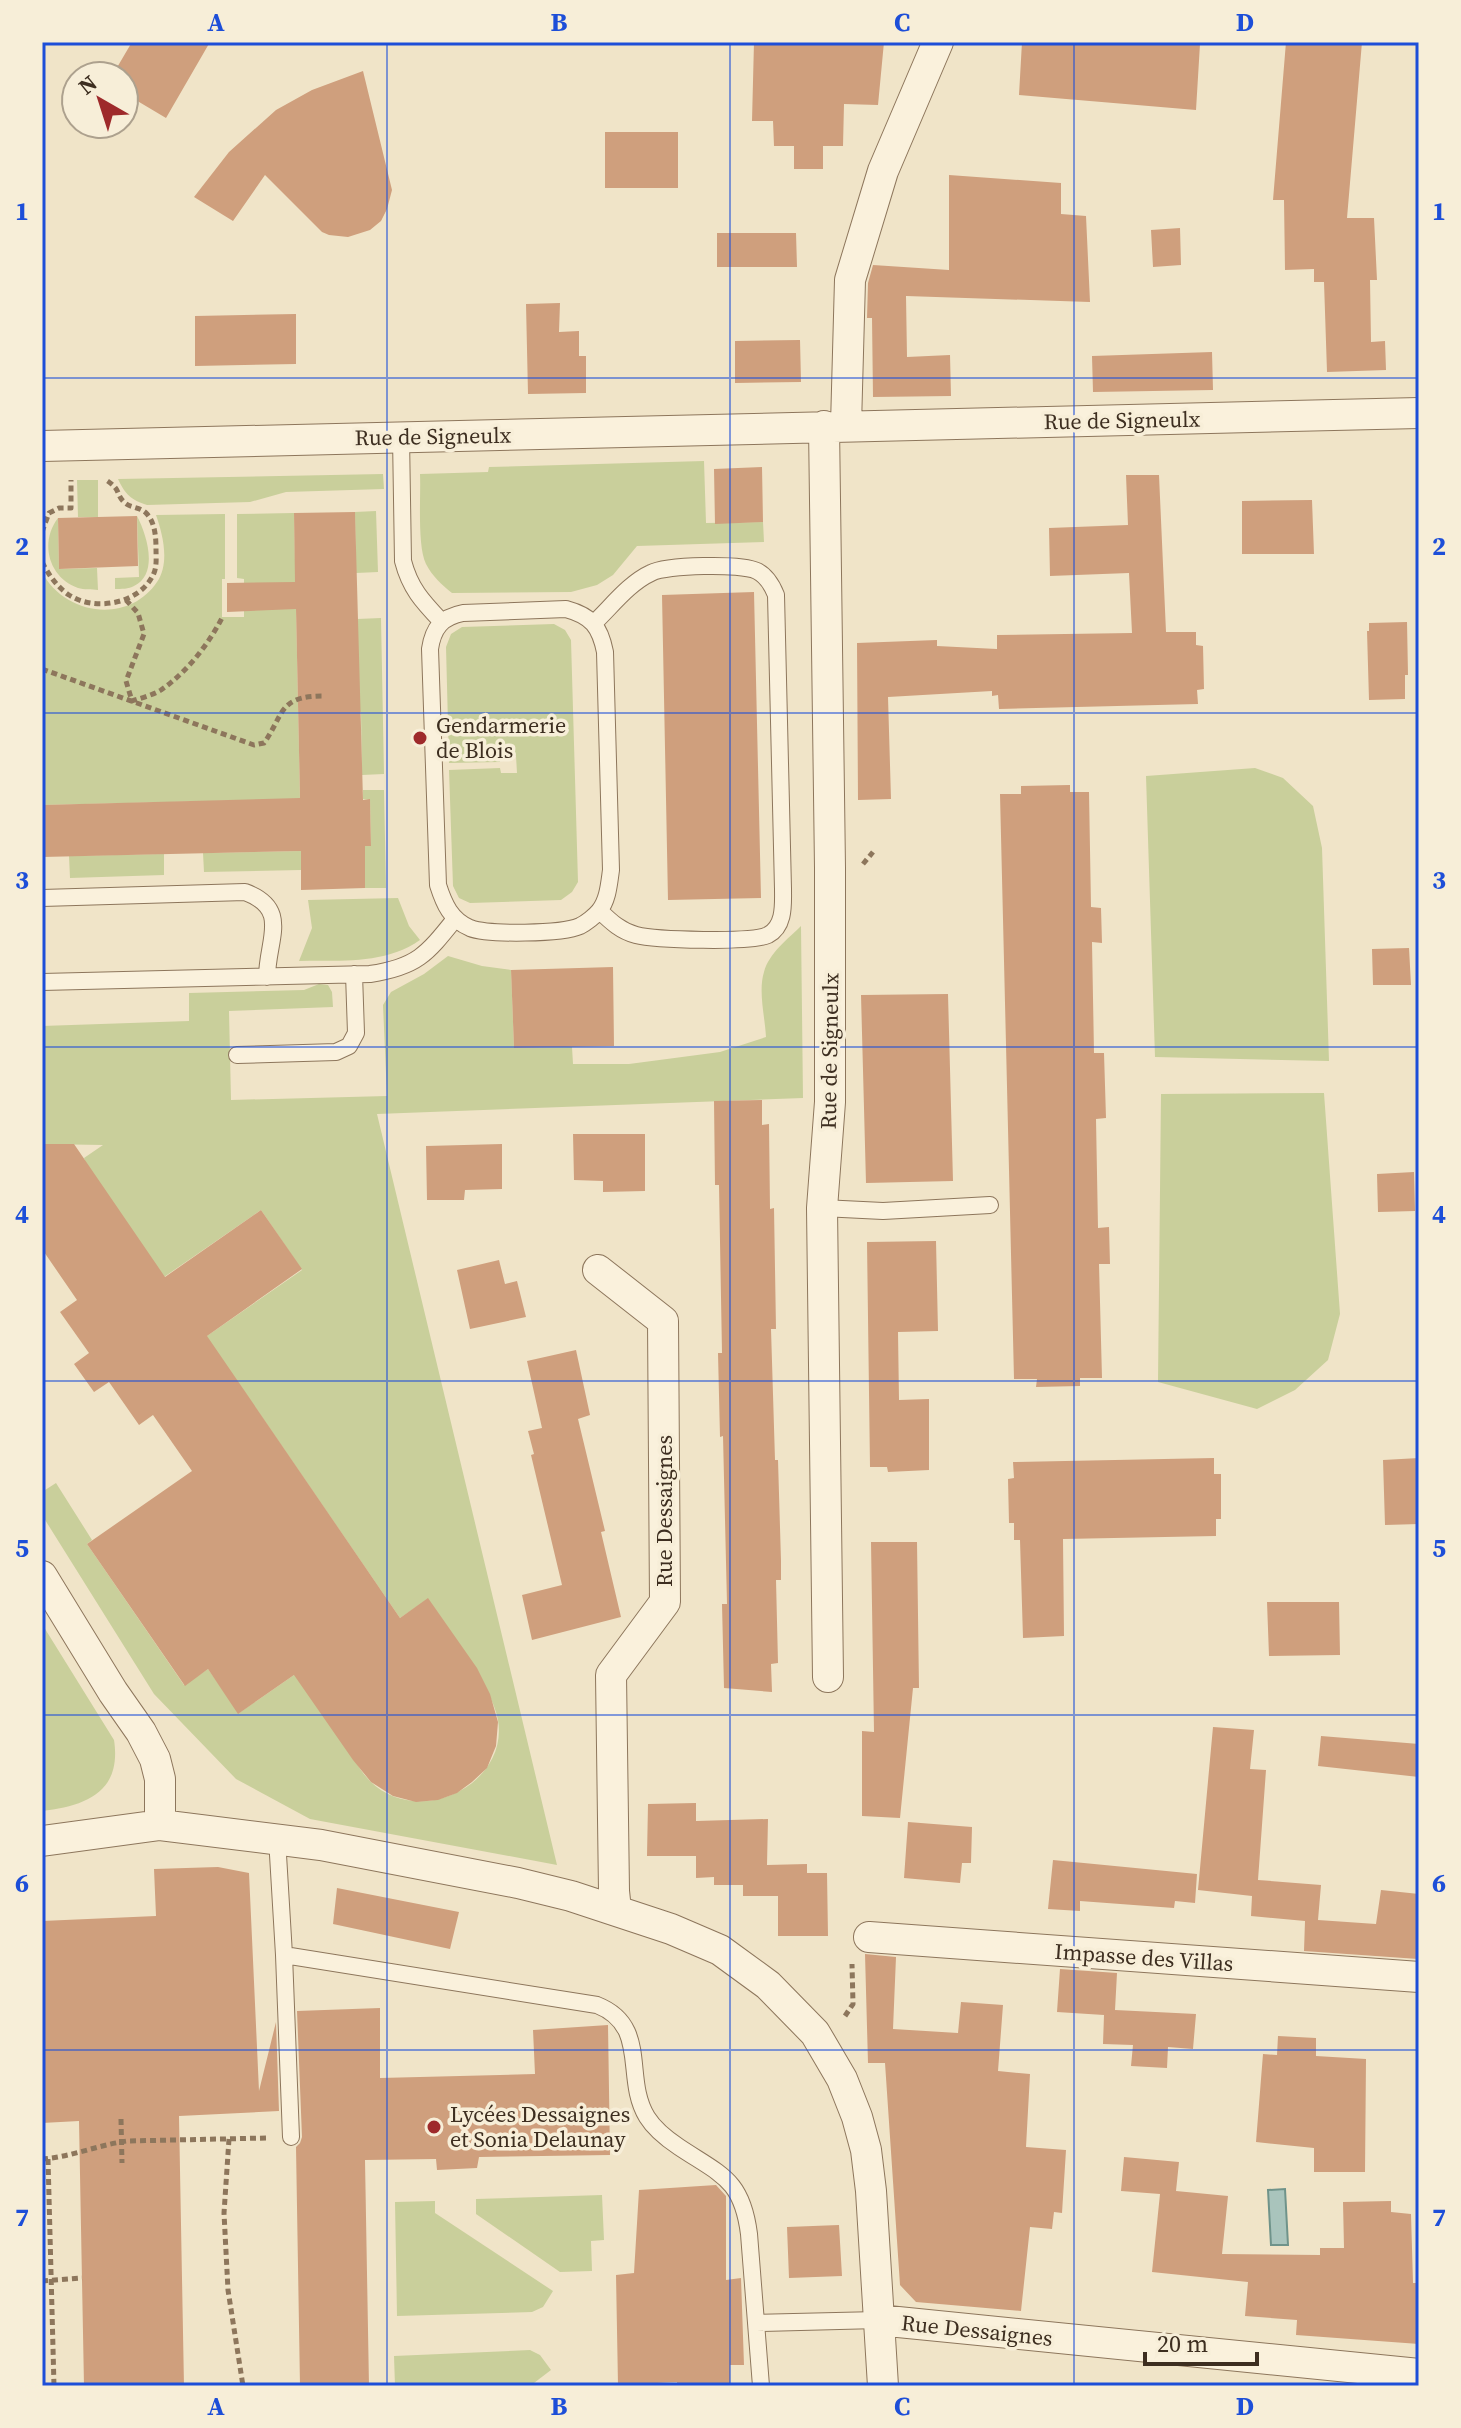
<svg xmlns="http://www.w3.org/2000/svg" width="1461" height="2428" font-family="'Source Serif 4',serif">
<style>
.green{fill:#c9cf9b}
.water{fill:#a9c4bc;stroke:#6f938a;stroke-width:2}
.building{fill:#cf9f7d}
.lines{fill:none;stroke-linecap:round;stroke-linejoin:round}
.service-casing{stroke:#8d765c;stroke-width:18}
.minor-casing{stroke:#8d765c;stroke-width:32}
.path{stroke:#8d765c;stroke-width:5;stroke-dasharray:6 4;stroke-linecap:butt}
.service{stroke:#faf1dc;stroke-width:16}
.minor{stroke:#faf1dc;stroke-width:30}
.grid{fill:none;stroke:#1d4ed8;stroke-width:2;stroke-opacity:0.55}
.poi-dot{fill:#9e2a2b;stroke:#f7eed8;stroke-width:3}
.labels{text-anchor:middle;stroke-width:7;stroke-linejoin:round;paint-order:stroke}
.street-label{font-size:22px;fill:#3d2e20;stroke:#f7eed8}
.poi-label{font-size:22px;fill:#3d2e20;stroke:#f7eed8;text-anchor:start}
.neatline{fill:none;stroke:#1d4ed8;stroke-width:3}
.grid-label{font-size:26px;text-anchor:middle;font-weight:bold;fill:#1d4ed8}
</style>
<rect width="100%" height="100%" fill="#f0e4c8"/>
<!-- green -->
<path class="green" d="M704 461 706 523 763 522 764 542 637 546 613 575 597 585 571 592 452 593C442 585 432 576 426 564 417 546 421 496 420 474L488 472 489 467Z
M383 474 384 489 286 492 250 502 147 505C131 500 125 494 118 479Z
M77 480H98V517H78Z
M376 511 378 572 356 573 355 512Z
M294 513 300 799 42 805V572C64 615 128 625 157 582 170 563 163 535 156 515L225 514V579H222V617H244V579L237 578V514Z
M137 516C147 535 159 574 134 586 129 589 121 589 115 589V578L139 577Z
M58 518 59 569 97 568 98 590C92 589 84 590 78 588 49 578 39 543 58 518Z
M381 618 384 774 362 775 361 712H334L357 619Z
M554 624 565 630 571 640 578 882 572 892 561 900 470 903 459 898 453 886 449 770 500 768 501 773H517L516 756H500V762L449 763 446 647 451 634 462 627Z
M1255 768 1283 778 1313 806 1322 848 1329 1061 1155 1057 1146 776Z
M363 790H384L386 888H365V846L371 845 370 800 363 799Z
M301 851V870L204 872 203 853Z
M164 854V875L70 878 69 856Z
M398 898 409 926 420 940C384 965 341 960 299 961L312 928 308 900Z
M801 926 803 1098 377 1114 557 1865 310 1819 236 1779 154 1694 42 1515V1492L56 1483 92 1540 87 1544 184 1685 208 1669 239 1713 320 1657C332 1693 343 1754 370 1781 418 1829 509 1785 498 1720 492 1686 448 1629 428 1599L400 1618 233 1375 178 1356 302 1270 261 1210 138 1295 84 1158 103 1145 42 1144V1026L189 1021V993L304 990 319 984 328 985 332 992 333 1007 229 1011 231 1100 387 1096 383 1005 391 992 424 974 448 956 482 966 511 970 514 1048 572 1047 573 1064H629L720 1052 766 1037C765 1017 758 991 764 972 769 953 788 939 801 926Z
M1324 1093 1340 1314 1328 1360 1295 1390 1257 1409 1158 1382 1161 1094Z
M42 1624 114 1740C122 1792 86 1806 42 1811Z
M602 2195 604 2240 591 2241 592 2271 560 2272 476 2214V2199Z
M435 2201V2213L553 2291 543 2307 532 2312 397 2316 395 2202Z
M530 2350 540 2355 551 2370 530 2386H395L394 2356Z"/>
<!-- water -->
<path class="water" d="M1285 2189 1288 2245H1271L1268 2190Z"/>
<!-- building -->
<path class="building" d="M132 42H210L166 118 124 93V76H112Z
M754 42H884L878 105 844 104 843 146H823V169H794V146H774L773 121H752Z
M1022 42 1200 44 1196 110 1019 95Z
M1286 42H1362L1347 218H1374L1377 280H1370L1371 342 1385 341 1386 370 1327 372 1324 282H1314V269L1285 270 1284 200H1273Z
M363 71 392 190 387 209 381 221 370 230 348 237 329 235 322 232 265 175 233 221 194 197 229 152 276 110 312 90Z
M605 132H678V188H605Z
M949 175 1061 183V214L1086 216 1090 302 906 296 907 357 950 355 951 396 873 397 872 318H867L868 283 873 265 949 270Z
M1180 228 1181 265 1153 267 1151 230Z
M717 233H796L797 267H717Z
M560 303 559 332 579 331V356H586V393L528 394 526 304Z
M296 314V364L195 366V316Z
M800 340 801 382 735 383V341Z
M1212 352 1213 390 1093 392 1092 356Z
M762 467 763 522 715 524 714 469Z
M1126 475H1159L1166 632H1196V645L1203 646 1204 689 1197 690 1198 704 999 709 998 695 992 696V691L888 697 891 799 858 800 857 643 937 640V646L997 649V635L1132 633 1129 573 1050 576 1049 528 1128 525Z
M1312 500 1314 554H1242V501Z
M355 512 363 800 370 799 371 846H365V888L301 890V851L42 857V805L300 798 296 609 227 612V583L295 582 294 513Z
M137 516 138 566 59 569 58 518Z
M754 592 761 898 668 900 662 595Z
M1407 622 1408 675H1405V699L1369 700 1367 631H1369V623Z
M1070 785V792H1089L1091 907 1101 908 1102 943 1092 942 1094 1053H1104L1106 1118 1096 1119 1098 1228 1109 1227 1110 1264H1099L1102 1378H1080V1386L1036 1387 1037 1379H1014L1000 794H1021V786Z
M1409 948 1411 985H1373L1372 949Z
M613 967 614 1046 514 1048 511 970Z
M948 994 953 1181 866 1183 861 995Z
M762 1100V1125L769 1124 770 1209 774 1208 776 1329H771L775 1460H778L781 1561V1580H776L778 1663 771 1664 772 1692 724 1688 722 1604H727L723 1436 720 1437 718 1353H722L719 1185H715L714 1101Z
M573 1134H645V1191L603 1192V1181L574 1180Z
M42 1144H74L165 1277 261 1210 302 1269 207 1336 400 1618 428 1598 477 1668 490 1694 498 1722 496 1746 487 1768 472 1782 457 1793 438 1800 416 1802 393 1796 371 1782 353 1760 294 1675 238 1714 208 1669 185 1686 87 1544 192 1471 153 1415 139 1425 109 1382 94 1392 74 1364 89 1353 60 1312 77 1300 42 1249Z
M502 1144V1189L465 1190 464 1200H427L426 1146Z
M1414 1172 1415 1211 1378 1212 1377 1174Z
M936 1241 938 1331 898 1332 899 1400 929 1399V1470L888 1472 887 1467H870L867 1242Z
M499 1260 505 1284 517 1281 526 1317 470 1329 457 1270Z
M576 1350 590 1415 578 1419 605 1531 601 1532 621 1617 532 1640 522 1595 562 1585 531 1455 534 1454 528 1431 542 1428 527 1361Z
M1214 1458V1474H1221V1519H1216V1536L1063 1539 1064 1636 1023 1638 1020 1540H1014V1523H1009L1008 1479 1014 1478 1013 1462Z
M1419 1458V1524L1385 1525 1383 1460Z
M871 1542H917L919 1688H913L900 1818 862 1816V1731L874 1732Z
M1267 1602H1339L1340 1655 1269 1656Z
M1213 1727 1254 1730 1250 1769 1266 1770 1258 1880 1321 1885 1318 1920 1376 1924 1381 1890 1419 1894 1418 1959 1304 1951 1305 1921 1251 1916 1252 1896 1198 1890Z
M1321 1736 1419 1744V1777L1318 1766Z
M696 1803V1821L768 1819 767 1865 807 1864V1873H827L828 1936H778V1896H743V1885H714V1877L696 1878V1856H647L648 1804Z
M908 1822 972 1827 971 1863H962L960 1883 904 1878Z
M1053 1860 1197 1874 1195 1903 1175 1901 1174 1908 1080 1901V1911L1048 1909Z
M218 1867 249 1873 259 2091 276 2022 279 2111 179 2116 184 2386H84L79 2121 42 2123V1921L156 1916 154 1869Z
M337 1888 459 1912 450 1949 333 1924Z
M865 1954 896 1957 893 2029 958 2033 961 2002 1003 2005 998 2071 1030 2074 1026 2147 1066 2150 1062 2213 1054 2212 1052 2229 1030 2227 1021 2311 916 2302 900 2285 885 2063H868Z
M1060 1969 1117 1973 1115 2010 1196 2014 1193 2049 1168 2047 1167 2068 1131 2066 1133 2045 1103 2044 1104 2015 1057 2012Z
M380 2008V2078L535 2074 533 2030 608 2025 610 2155 479 2157 477 2168 437 2170 436 2159 365 2160 369 2386H300L296 2147 300 2143 302 2137 297 2011Z
M1278 2036 1316 2038V2056L1366 2059 1365 2172H1314V2148L1256 2142 1263 2054 1277 2055Z
M1124 2157 1179 2162 1176 2191 1228 2196 1222 2254 1320 2255V2248H1344L1343 2202 1391 2201V2212L1411 2214 1413 2283H1419V2344L1296 2335 1297 2320 1245 2316 1248 2282 1152 2272 1160 2194 1121 2191Z
M716 2185 726 2196V2280L741 2278 744 2365H730V2386H677V2382L618 2385 616 2275 634 2273 639 2190Z
M839 2225 842 2276 789 2278 787 2227Z"/>
<g class="lines">
<defs>
<path id="service" d="M401 437 403 561C410 588 422 601 441 621
M566 609C592 616 600 627 605 652L611 870C609 884 608 900 599 911 595 916 586 923 580 926 562 934 488 935 470 928 451 920 444 904 438 885L430 649C433 628 442 617 463 613Z
M594 623C611 607 629 583 651 573 666 565 741 563 757 571 767 576 772 585 776 595L783 889C783 904 785 926 768 935 752 943 655 940 636 935 621 931 611 922 600 911
M42 898 245 892C291 909 267 940 267 977
M42 982 370 974C417 967 427 954 455 919
M237 1055 336 1052 349 1046 356 1033 354 974
M822 1208 883 1211 990 1205
M277 1838 284 1955 291 2137
M284 1955 597 2005C650 2026 623 2078 647 2117 655 2130 667 2139 679 2147 721 2175 742 2179 749 2234L761 2386
M757 2323 878 2320"/>
<path id="minor" d="M846 425 850 280 883 171 938 42
M824 426 830 868V1102L822 1208 828 1677
M42 446 1419 413
M598 1270 663 1321 665 1602 611 1675 614 1891 616 1910
M42 1576 113 1692 141 1732 155 1759 160 1779V1825
M42 1841 160 1825 321 1845 518 1883 571 1896 671 1929 720 1950 768 1985 815 2033 842 2079 857 2117 866 2150 871 2191 883 2386
M869 1937 1419 1977
M878 2320 1419 2374"/>
</defs>
<!-- service casing -->
<use href="#service" class="service-casing"/>
<!-- minor casing -->
<use href="#minor" class="minor-casing"/>
<!-- path -->
<path class="path" d="M42 532 49 513 59 508H71V480
M42 562C49 575 56 586 69 595 95 612 141 604 154 573 157 566 156 556 156 549 156 537 155 523 147 514 141 507 131 508 125 503 115 494 122 490 106 480
M126 600 138 613 144 634 126 681 132 701C141 698 153 695 161 690 187 672 208 645 222 618
M42 669 254 745 264 743C284 715 278 696 323 696
M863 864 873 852
M845 2016 853 2004 852 1964
M121 2119 122 2163
M229 2139 224 2213 228 2290 243 2386
M42 2159C71 2157 98 2145 127 2141L267 2138
M48 2159 54 2386
M42 2281 82 2278"/>
<!-- service -->
<use href="#service" class="service"/>
<!-- minor -->
<use href="#minor" class="minor"/>
</g>
<!-- grid -->
<path class="grid" d="M387 42V2386M730 42V2386M1074 42V2386M42 378H1419M42 713H1419M42 1047H1419M42 1381H1419M42 1715H1419M42 2050H1419"/>
<!-- markers -->
<g class="poi-dot">
<circle cx="420" cy="738" r="8"/>
<circle cx="434" cy="2127" r="8"/>
</g>
<g class="labels">
<!-- street labels -->
<g class="street-label">
<text transform="translate(1122 420) rotate(-1)" y="8">Rue de Signeulx</text>
<text transform="translate(433 436) rotate(-1)" y="8">Rue de Signeulx</text>
<text transform="translate(829 1051) rotate(-89)" y="8">Rue de Signeulx</text>
<text transform="translate(664 1511) rotate(-90)" y="8">Rue Dessaignes</text>
<text transform="translate(1144 1957) rotate(4)" y="8">Impasse des Villas</text>
<text transform="translate(977 2330) rotate(6)" y="8">Rue Dessaignes</text>
</g>
<!-- poi labels -->
<g class="poi-label">
<text x="436" y="733">Gendarmerie<tspan x="436" dy="25">de Blois</tspan></text>
<text x="450" y="2122">Lycées Dessaignes<tspan x="450" dy="25">et Sonia Delaunay</tspan></text>
</g>
</g>
<!-- border -->
<rect width="1461" height="2428" fill="none" stroke="#f7eed8" stroke-width="88"/>
<!-- north arrow -->
<g transform="translate(100 100) rotate(321)"><circle r="38" fill="#f7eed8" stroke="#ada18e" stroke-width="2"/>
<path d="M0-6L14 30L0 20L-14 30Z" fill="#9e2a2b"/>
<text y="-12" font-size="22" font-weight="bold" text-anchor="middle" fill="#3d2e20">N</text>
</g>
<!-- scale -->
<path d="M1145 2352v12h112v-12" fill="none" stroke="#3d2e20" stroke-width="4"/>
<text x="1157" y="2352" font-size="24" fill="#3d2e20" stroke="#f7eed8" stroke-width="6" paint-order="stroke">20 m</text>
<rect x="44" y="44" width="1373" height="2340" class="neatline"/>
<g class="grid-label">
<text x="216" y="31">A</text>
<text x="559" y="31">B</text>
<text x="902" y="31">C</text>
<text x="1245" y="31">D</text>
<text x="22" y="220">1</text>
<text x="1439" y="220">1</text>
<text x="22" y="555">2</text>
<text x="1439" y="555">2</text>
<text x="22" y="889">3</text>
<text x="1439" y="889">3</text>
<text x="22" y="1223">4</text>
<text x="1439" y="1223">4</text>
<text x="22" y="1557">5</text>
<text x="1439" y="1557">5</text>
<text x="22" y="1892">6</text>
<text x="1439" y="1892">6</text>
<text x="22" y="2226">7</text>
<text x="1439" y="2226">7</text>
<text x="216" y="2415">A</text>
<text x="559" y="2415">B</text>
<text x="902" y="2415">C</text>
<text x="1245" y="2415">D</text>
</g>
</svg>
